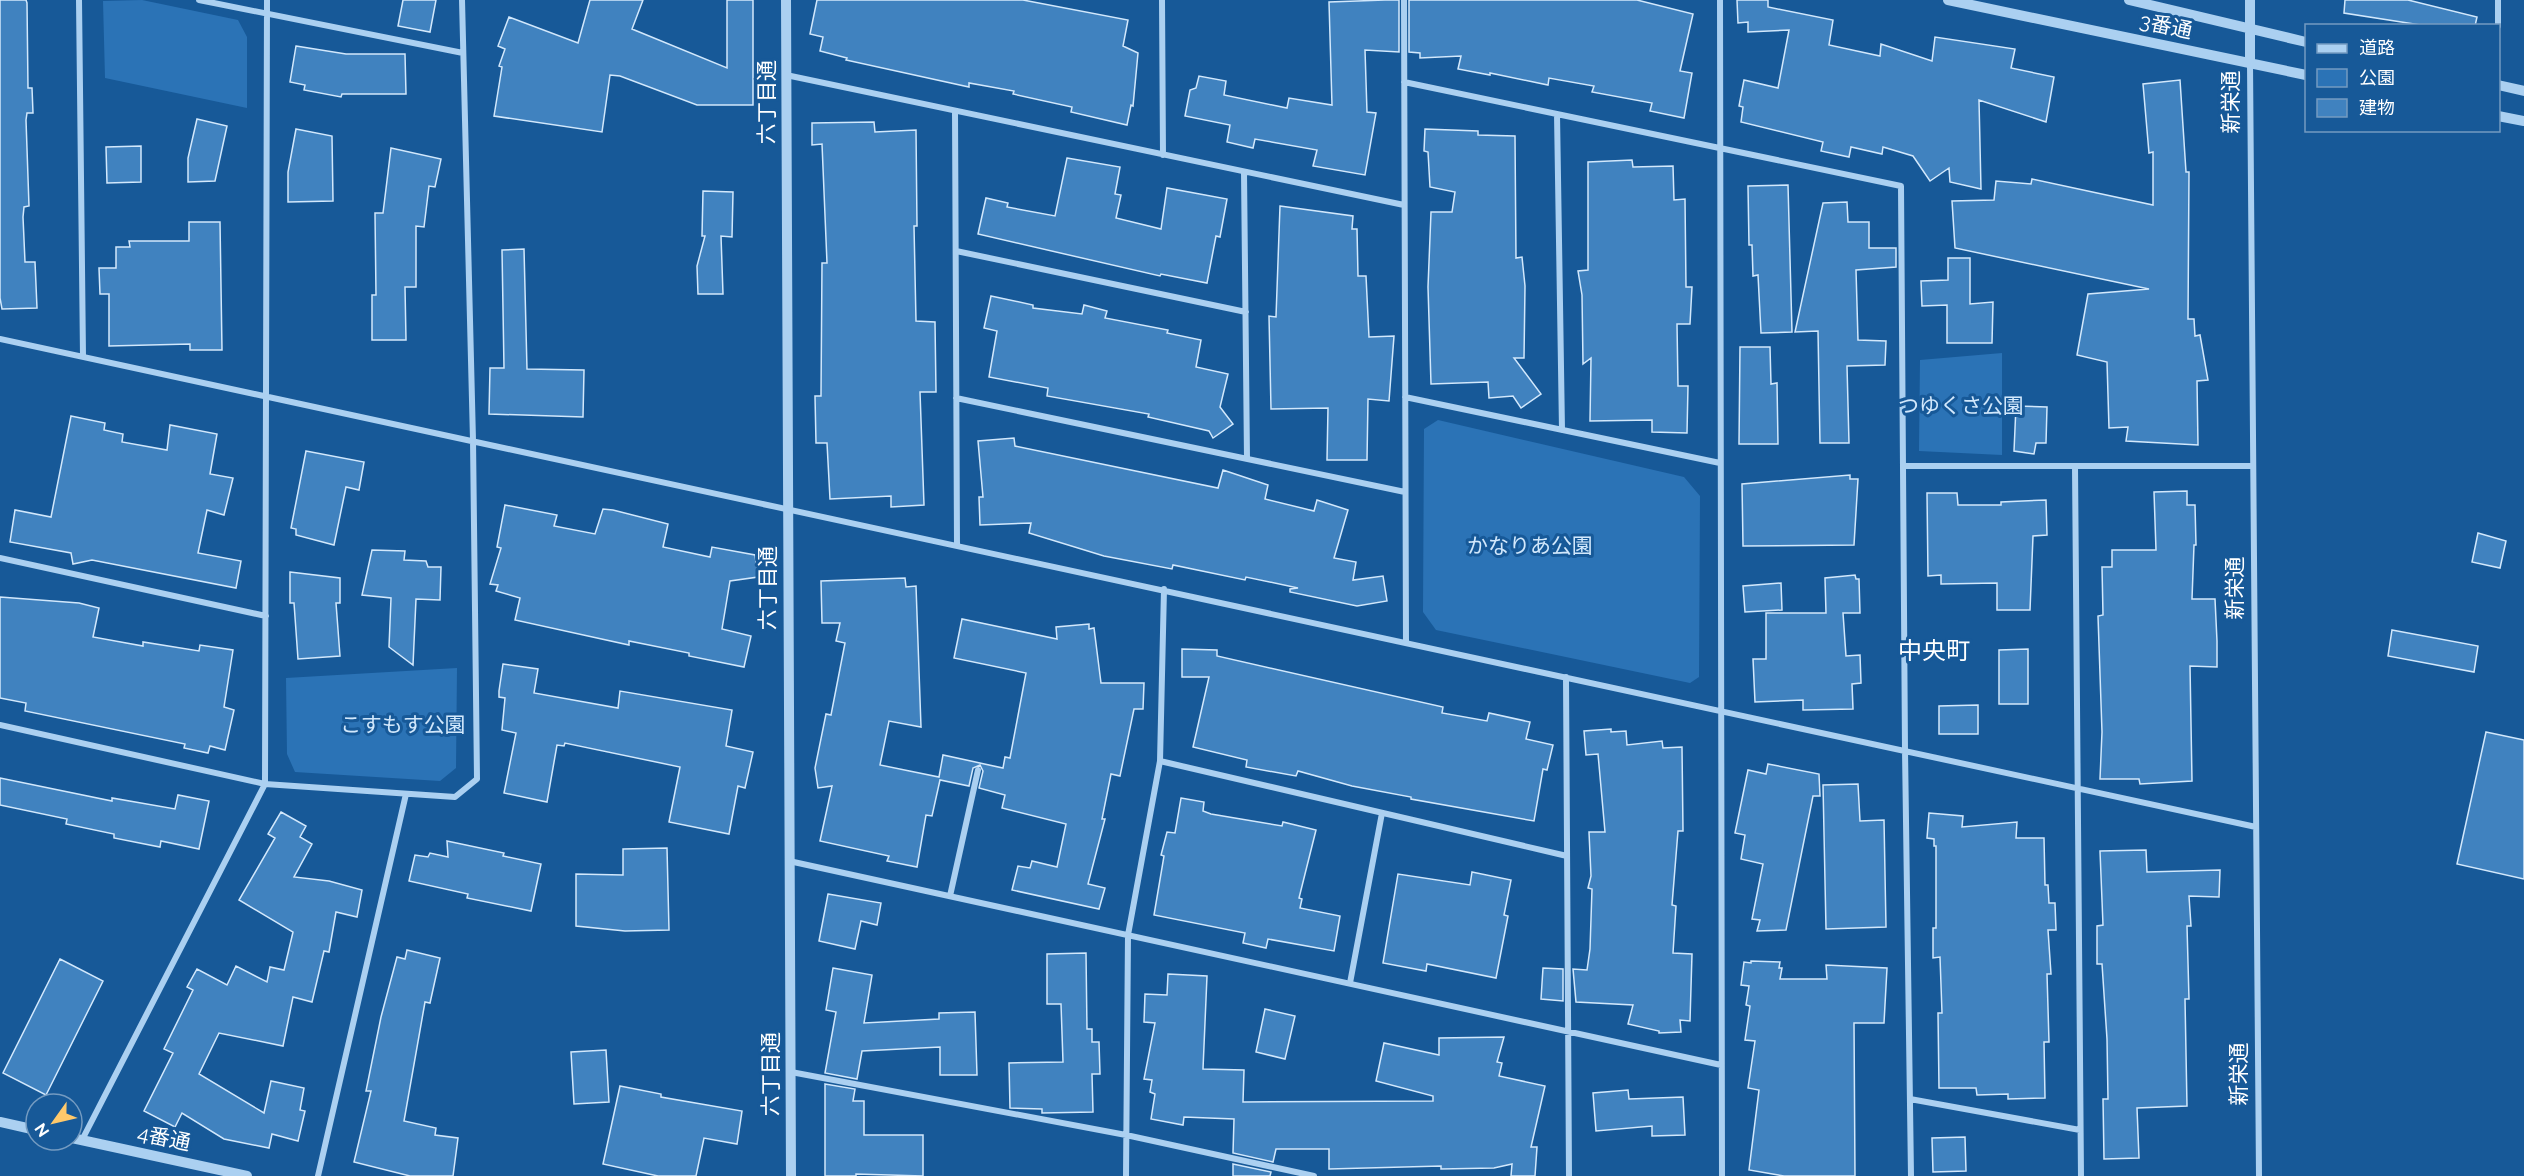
<svg xmlns="http://www.w3.org/2000/svg" width="2524" height="1176" font-family="Raleway,'Noto Sans JP',sans-serif">
<style>
.green{fill:#2b73b6}
.building{fill:#4082bf;stroke:#d2e8fc;stroke-width:1.5}
.lines{fill:none;stroke-linecap:round;stroke-linejoin:round}
.minor{stroke:#abd0f1;stroke-width:6}
.tertiary{stroke:#abd0f1;stroke-width:10}
.labels{text-anchor:middle;stroke-width:6;stroke-linejoin:round;paint-order:stroke}
.street-label{font-size:21px;fill:#fff;stroke:#175998}
.park-label{font-size:21px;fill:#d2e8fc;stroke:#175998}
.quarter-label{font-size:24px;fill:#fff;stroke:#175998}
</style>
<rect width="100%" height="100%" fill="#175998"/>
<!-- green -->
<path class="green" d="M142 0 238 20 247 37V108L105 78 103 1Z
M2002 353V455L1919 451 1920 360Z
M1438 420 1684 477 1700 496 1699 677 1690 683 1436 630 1423 612 1424 429Z
M457 668 456 768 440 781 295 772 287 754 286 678Z"/>
<!-- building -->
<path class="building" d="M0 0H26L27 3 28 88H32L33 113H27L26 120 29 206 24 207 23 217 25 262H35L37 308 2 309 0 298Z
M403 0H436L430 32 398 26Z
M590 0H643L632 29 727 68V0H753V105H697L620 76 610 75 602 132 494 116 502 67 499 66 505 49 498 46 509 17 578 43Z
M817 0H1023L1128 20 1123 46 1138 53 1133 106 1131 105 1127 125 1071 112 1072 107 1013 94 1014 91 969 83V87L846 60 847 58 820 51 823 37 810 34Z
M1385 0H1399V52L1365 50 1367 112 1376 113 1365 175 1313 166 1317 150 1255 139 1253 148 1227 142 1230 125 1185 116 1190 90 1196 88 1199 76 1226 81 1224 95 1287 108 1289 98 1332 105 1329 2Z
M1409 0H1637L1693 14 1680 71 1692 73 1684 118 1650 111 1652 103 1592 92 1594 86 1549 78 1548 85 1490 73V75L1458 69 1461 56 1420 58V53L1409 52Z
M1737 0H1768V7L1833 20 1829 45 1880 56 1881 44 1932 61 1935 37 2015 49 2011 68 2054 77 2046 122 1979 100 1981 189 1950 182 1949 168 1930 181 1913 156 1883 147 1882 154 1851 147 1849 157 1821 151 1823 142 1741 122 1743 107 1739 106 1744 80 1778 88 1789 30 1748 32V22L1738 23Z
M2345 0H2408L2477 17 2475 26H2427L2344 13Z
M296 46 346 54H405L406 94H342L341 97 304 90 305 85 290 82Z
M2180 80 2186 172H2189L2188 319H2194L2195 336 2200 335 2208 380 2197 381 2198 445 2126 441 2128 427 2109 428 2107 362 2077 355 2088 294 2149 289 1955 248 1952 201 1994 200 1996 181 2031 184 2032 179 2153 205V152L2149 153 2143 84Z
M197 119 227 126 215 181 188 182V158Z
M874 122 875 132 916 130 917 226H914L916 321 935 322 936 392H920L924 505 891 507V496L830 499 827 443H816L815 396H821L822 263H827L822 144 812 145V123Z
M296 129 332 136 333 201 288 202V172Z
M1425 129 1478 131V135L1515 136 1516 258 1522 257 1525 286 1524 358H1514L1541 394 1521 408 1513 396 1489 398 1488 382 1431 384 1428 287 1431 212H1452L1455 192 1430 187 1428 152 1424 151Z
M141 146V182L107 183 106 147Z
M391 148 441 159 435 187 429 186 424 227 416 226V287H405L406 340H372V295H376L375 213H383Z
M1067 158 1120 167 1115 194 1121 195 1116 218 1161 229 1167 188 1227 199 1220 237 1216 236 1207 283 1161 274 1160 276 978 234 986 198 1008 203 1007 207 1055 216Z
M1632 160 1633 167 1673 166 1674 200 1685 199 1686 287H1692L1690 324H1677L1678 386H1688L1687 433 1652 432V420L1590 421 1591 358 1583 364 1582 295 1578 271 1588 270V162Z
M1788 185 1792 332 1761 333 1758 275 1753 276 1752 245H1749L1748 186Z
M703 191 733 192 732 237 721 236 723 294H698L697 266 705 236H702Z
M1847 202 1848 222H1869V248H1896V267L1856 270 1858 340 1886 341 1885 365 1847 366 1849 443H1820L1818 331 1795 332 1823 203Z
M1280 206 1353 216 1352 229H1357L1358 276H1366L1369 337 1394 336 1389 401 1368 399 1367 460H1327L1328 408 1271 409 1269 316 1276 317Z
M189 222H220L222 350H190V344L109 346V294H100L99 268H116V247H130L129 241H189Z
M524 249 527 369 584 370 583 417 489 414 490 368H504L502 250Z
M1948 258H1970V304L1993 302 1992 343H1947V305L1922 306 1921 281 1948 280Z
M991 296 1033 305V308L1082 314 1084 305 1107 311 1105 318 1168 330 1167 333 1201 340 1196 367 1228 374 1220 407 1233 424 1213 438 1209 431 1148 417 1149 414 1047 396 1048 388 989 377 997 331 984 328Z
M1740 347H1770L1771 384 1777 383 1778 444H1739Z
M2016 406 2047 407 2046 443H2036L2034 454 2014 451Z
M71 416 105 423 104 430 123 434 122 442 167 450 170 425 217 434 210 474 233 478 224 515 207 510 198 553 241 561 236 588 92 560 73 564 71 553 10 542 15 510 51 517Z
M1014 438 1015 446 1218 488 1223 470 1268 485 1265 499 1314 511 1317 500 1348 510 1334 558 1356 562 1353 580 1383 576 1387 601 1357 606 1290 592V589L1298 588 1246 577 1245 580 1173 565 1172 569 1104 556 1029 533 1031 523 980 525 979 497H983L978 441Z
M306 451 364 462 359 490 346 487 334 545 296 535V529L291 528Z
M1850 475V479H1858L1854 545 1743 546 1742 484Z
M2187 491V505H2195L2196 545H2194L2192 599H2215L2217 641V667L2190 666 2192 781 2140 784 2139 779H2100L2102 732 2098 616 2103 615 2102 567H2112V550H2156L2154 492Z
M1927 493H1957L1958 505H2001V502L2046 500 2047 535 2033 536 2030 610H1997V583L1941 584V575L1928 576Z
M505 505 557 515 554 526 595 534 603 509 613 510 668 524 663 547 710 557 712 547 755 555 758 577 730 581 722 629 751 636 744 667 689 656V653L629 641V645L515 620 520 598 496 591 498 585 490 584 501 548 497 547Z
M2478 533 2506 541 2500 568 2472 562Z
M372 550 405 551 404 560 426 561 428 567H441L440 600 416 599 413 665 389 647 391 598 362 595Z
M290 572 340 578V603H336L340 656 298 659 294 603H290Z
M1855 575 1856 579H1859L1860 613H1843L1846 656 1860 655 1861 683 1852 684 1853 709 1803 710V700L1755 702 1753 659H1766V613H1826L1825 578Z
M905 578 906 587 916 586 921 727 889 721 880 765 939 777 943 755 1003 768 1005 757 1010 758 1026 673 954 658 962 619 1057 639 1056 627 1089 624V629L1094 628 1101 683H1144L1143 709H1134L1120 776 1111 774 1102 819H1105L1088 884 1105 888 1099 909 1012 890 1018 866 1030 868 1032 861 1057 867 1066 824 1002 808 1005 795 979 788 983 771 980 765 973 768 969 786 940 780 932 816 926 815 917 867 887 861 889 856 820 841 832 786 818 788 815 768 826 714 831 715 845 643 836 641 840 623H822L821 581Z
M1781 583 1782 610 1745 612 1743 586Z
M0 597 79 603 99 608 93 637 143 646V642L199 651 200 645 233 650 224 707 234 710 225 750 210 746 208 753 184 748 185 744 25 711 26 703 0 698Z
M2392 630 2478 646 2474 672 2388 656Z
M1182 649 1217 650V656L1443 707 1442 713 1487 721 1489 713 1530 722 1526 739 1553 745 1547 770 1543 769 1534 821 1411 799V797L1352 786 1298 771 1296 776 1246 767 1247 760 1193 747 1209 677H1182Z
M2028 649V704H1999V650Z
M503 664 538 669 534 693 618 708 620 691 732 710 726 746 753 752 745 788 738 786 729 834 669 822 680 767 565 743 564 746 557 745 547 802 504 793 516 733 502 730 505 698 499 697V691Z
M1978 705V734H1939V706Z
M1611 729V732L1626 731 1627 745 1662 741 1663 748 1682 747 1683 831H1678L1672 905 1676 906 1673 953 1692 954 1690 1021 1680 1020 1681 1032 1659 1033V1031L1628 1024 1633 1005 1576 1002 1573 969 1587 970 1590 949 1592 889 1588 888 1591 876 1589 832H1605L1598 754 1586 755 1584 731Z
M2486 732 2524 740V879L2457 864Z
M1768 764 1819 774 1820 796H1813L1786 930 1757 931 1760 920 1752 919 1763 864 1741 859 1745 835 1735 833 1748 770 1766 774Z
M0 778 112 801V798L175 809 178 795 209 801 199 849 161 841 160 847 114 838V834L66 824 67 819 0 805Z
M1858 784 1860 821 1884 820 1886 927 1826 929 1823 785Z
M1181 798 1204 802 1203 811 1211 814 1282 826 1283 822 1316 830 1299 898 1302 899 1300 908 1340 916 1334 951 1268 939 1266 948 1243 943 1245 933 1154 915 1164 856 1161 855 1167 832 1175 833Z
M281 812 306 826 300 837 312 844 294 877 329 881 362 890 357 917 336 912 329 952 324 951 312 1002 293 997 283 1046 219 1033 199 1074 264 1113 271 1081 304 1088 300 1110 305 1111 298 1141 272 1134 269 1148 224 1139 182 1113 175 1127 144 1111 173 1053 164 1049 193 990 187 987 197 969 227 985 236 966 267 982 270 967 284 970 293 932 239 900 275 838 268 834Z
M1929 813 1963 816 1962 827 2017 822 2016 838H2044L2045 885H2048L2049 903H2055L2056 930H2048L2051 974H2047L2049 1042H2044L2045 1098 2008 1099V1094L1977 1095 1976 1088H1939L1938 1013H1942L1940 957 1933 958V928H1936V846H1934V839L1927 838Z
M447 841 504 853 503 856 541 864 531 911 467 898 468 894 409 881 415 855 428 857 430 853 448 857Z
M667 848 669 930 625 931 576 926V874L623 875V849Z
M2146 850 2147 872 2220 870 2219 897 2189 896 2191 926H2187L2189 999H2185L2187 1106 2137 1108 2139 1158 2104 1159 2103 1099H2108L2107 1039 2102 964H2097V926L2103 925 2100 851Z
M1472 872 1511 880 1504 915 1508 916 1496 978 1427 964 1426 971 1383 963 1398 874 1470 885Z
M828 894 881 903 877 925 861 921 855 949 819 941Z
M407 950 440 958 430 1003 425 1002 404 1121 436 1128 435 1135 458 1138 453 1176H410L354 1162 371 1091H366L381 1017 397 957 405 959Z
M1086 953 1087 1029H1092V1042H1099L1100 1074H1092L1093 1112 1042 1113V1109L1010 1108 1009 1063 1063 1062 1061 1004H1047V954Z
M60 959 103 981 46 1095 3 1073Z
M1751 961 1780 962 1779 968H1782L1780 979H1827L1826 965 1887 968 1884 1023H1854L1855 1176H1784L1749 1170 1759 1090 1748 1088 1755 1041 1745 1040 1750 1006 1746 1005 1749 986 1741 985 1744 962 1751 963Z
M833 968 872 975 864 1023 939 1019V1013L975 1012 977 1075H940V1047L862 1051 857 1079 825 1073 836 1012 826 1010Z
M1543 968 1563 969V1001L1541 999Z
M1168 974 1207 976 1203 1069 1244 1070 1243 1102 1433 1101V1096L1376 1081 1384 1043 1439 1055V1038L1504 1037 1497 1062 1502 1063 1499 1076 1545 1086 1531 1147H1537L1535 1176H1511L1512 1164 1494 1168 1441 1169V1166L1329 1169V1149H1276L1273 1162 1233 1153 1234 1119 1184 1117 1183 1125 1151 1119 1155 1094 1150 1092 1152 1080 1144 1079 1155 1023 1144 1022 1145 994 1167 995Z
M1265 1009 1295 1016 1285 1059 1256 1052Z
M606 1050 609 1102 574 1104 571 1052Z
M825 1084 855 1089 853 1101H864V1135H923V1176L856 1174V1176H825Z
M620 1086 661 1094V1097L742 1111 737 1144 704 1138 696 1176H658L603 1164Z
M1628 1090 1629 1099 1683 1097 1685 1135 1652 1136V1126L1596 1131 1593 1093Z
M1965 1137 1966 1171 1933 1172 1932 1138Z
M1233 1164 1271 1172 1270 1176H1233Z"/>
<g class="lines">
<!-- minor -->
<path class="minor" d="M79 0 83 356
M199 0 463 53
M1162 0 1163 155
M1404 0 1406 642
M1720 0 1722 1176
M2498 26V0
M2250 64 2259 1176
M786 75 1404 205
M1404 82 1901 186 1905 750 1911 1176
M955 111 957 545
M1557 114 1562 430
M1244 172 1247 459
M956 251 1246 312
M0 339 2256 827
M1405 397 1720 463
M956 398 1405 492
M1903 466H2253
M2075 467 2081 1176
M0 558 266 616
M1566 677 1569 1176
M0 725 265 784 455 797 477 779 473 440 462 0
M1160 761 1567 856
M789 861 1721 1065
M950 896 978 770
M1350 983 1382 813
M791 1072 1126 1135 1314 1176
M1910 1099 2080 1130
M82 1140 265 784 267 0
M318 1176 406 794
M1126 1176 1128 935 1160 761 1164 589"/>
<!-- tertiary -->
<path class="tertiary" d="M786 0 791 1176
M1948 0 2306 75
M2129 0 2306 42
M2250 64V0
M2498 85 2524 91
M2498 116 2524 121
M0 1122 36 1130
M72 1138 247 1176"/>
</g>
<g class="labels">
<!-- street labels -->
<g class="street-label">
<text transform="translate(2166 26) rotate(12)" y="7">3番通</text>
<text transform="translate(767 102) rotate(-90)" y="7">六丁目通</text>
<text transform="translate(2231 102) rotate(-90)" y="7">新栄通</text>
<text transform="translate(768 588) rotate(-90)" y="7">六丁目通</text>
<text transform="translate(2235 588) rotate(-90)" y="7">新栄通</text>
<text transform="translate(771 1074) rotate(-90)" y="7">六丁目通</text>
<text transform="translate(2239 1074) rotate(-90)" y="7">新栄通</text>
<text transform="translate(164 1138) rotate(12)" y="7">4番通</text>
</g>
<!-- park labels -->
<g class="park-label">
<text x="1961" y="413">つゆくさ公園</text>
<text x="1530" y="553">かなりあ公園</text>
<text x="403" y="732">こすもす公園</text>
</g>
<!-- quarter labels -->
<g class="quarter-label">
<text x="1934" y="659">中央町</text>
</g>
</g>
<!-- legend -->
<rect x="2305" y="24" width="195" height="108" fill="#175998" stroke="#749bc1" stroke-width="1.5"/>
<rect x="2317" y="44" width="30" height="9" fill="#abd0f1" stroke="#749bc1" stroke-width="1.5"/>
<text x="2359" y="54" font-size="18" fill="#ffffff">道路</text>
<rect x="2317" y="69" width="30" height="18" fill="#2b73b6" stroke="#749bc1" stroke-width="1.5"/>
<text x="2359" y="84" font-size="18" fill="#ffffff">公園</text>
<rect x="2317" y="99" width="30" height="18" fill="#4082bf" stroke="#749bc1" stroke-width="1.5"/>
<text x="2359" y="114" font-size="18" fill="#ffffff">建物</text>
<!-- north arrow -->
<g transform="translate(54 1122) rotate(236)"><circle r="28" fill="#175998" stroke="#749bc1" stroke-width="1.5"/>
<path d="M0-4.5L10 22L0 15L-10 22Z" fill="#ffc96b"/>
<text y="-9" font-size="16" font-weight="bold" text-anchor="middle" fill="#ffffff">N</text>
</g>
</svg>
